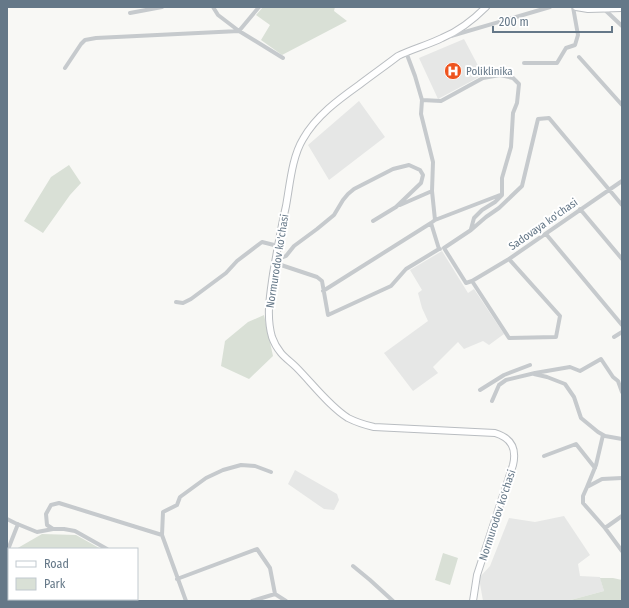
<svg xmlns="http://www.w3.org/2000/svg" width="629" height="608" font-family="'Fira Sans Condensed',sans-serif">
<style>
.built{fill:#e6e7e6}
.green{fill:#d9e0d6}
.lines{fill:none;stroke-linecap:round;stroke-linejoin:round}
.primary-casing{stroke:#b9bdc1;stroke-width:8}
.minor{stroke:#c6cacd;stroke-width:4}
.primary{stroke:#fff;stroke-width:6}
.labels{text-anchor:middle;stroke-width:4;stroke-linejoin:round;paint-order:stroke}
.poi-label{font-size:11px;fill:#657888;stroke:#fff;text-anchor:start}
.street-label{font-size:11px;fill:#657888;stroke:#fff}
</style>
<rect width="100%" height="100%" fill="#f8f8f5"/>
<!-- built -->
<path class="built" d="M464 39 483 75 438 99 419 58Z
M359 101 385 137 329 180 308 145Z
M442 251 468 293 474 289 504 334 489 345 483 341 464 349 458 342 433 367 438 373 413 391 384 353 428 321 422 308 418 293 422 290 410 270Z
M295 470 337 494 339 500 334 510 324 509 288 484Z
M564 516 590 555 578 564 580 576 600 577 604 591 567 601H483L479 578 490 566 509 518 535 522Z"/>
<!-- green -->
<path class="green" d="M263 7H335L334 11 347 21 282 55 261 40 270 25 256 15Z
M69 165 81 183 70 195 43 233 24 221 51 177Z
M264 315 273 356 249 379 221 366 225 341 248 322Z
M42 534 76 535 101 549H16Z
M443 553 458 558 450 585 435 580Z
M9 562V599H99L97 601H7V565Z
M600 578H613L622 580V601H567L604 591Z"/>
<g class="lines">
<defs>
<path id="primary" d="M576 7 588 9 622 8
M473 601 477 575 513 465C517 448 511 438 495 433L374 427C365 425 356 422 348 418 329 406 312 383 296 367 291 362 285 358 281 353 277 348 274 343 272 337 266 316 270 295 273 274 277 251 281 228 286 206 290 184 292 157 303 139 316 116 338 100 359 85 372 75 385 66 398 56 412 49 428 45 442 38 459 31 473 20 486 7"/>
</defs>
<!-- primary casing -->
<use href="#primary" class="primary-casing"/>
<!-- minor -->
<path class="minor" d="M213 7 218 15 239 31 259 7
M604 9 622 26
M130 13 162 7
M451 36 550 7
M406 52 415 76 422 100 421 114 433 162 432 191 435 220 431 223 439 249H440
M579 57 622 105
M524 63H557L566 48 575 45 578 35 573 7
M65 68 81 44 85 40 96 38 239 31 283 58
M422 100 441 101 483 78 500 75 513 78 519 84 517 103 513 113 511 147 502 178V195L495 202 482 210 474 218 471 229
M400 205 432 191
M580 209 622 259
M435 220 500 195
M546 234 622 325
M509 259 560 316 556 337 509 338 472 281 466 283 444 248 471 230 486 217 499 208 522 186 538 119 549 118 622 205
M276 260 286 256 294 246 317 229 334 215 343 200 348 194 354 189 393 169 409 165 420 170 423 175 421 183 396 207 373 221
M275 263 317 277 322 281 328 315 391 286 406 269 439 249
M472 281 509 259 622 181
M323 291 431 223
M176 302 183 303 191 299 226 273 237 261 262 242 278 246
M614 337 622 332
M534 374 547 377 565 384 574 397 581 418 598 432 605 436 622 439
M480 390 504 375 530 365
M492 401 499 385 506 380 535 373 570 367 580 371 601 359 613 377 618 381 622 392
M544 456 576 444 595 468
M622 478 602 479 587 487 583 496V503L605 528 622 551
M587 487 596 465 603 435
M7 519 15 523 37 532 53 529H64L75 531 107 549
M605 528 622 516
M53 529 47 525 46 514 51 505 59 503 162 535
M7 552 18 524
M353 566 370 580 393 601
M177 579 257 549 270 568 275 594
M106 601 107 599
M186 601 162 535 163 512 177 505 180 497 206 478 223 470 241 465 255 466 271 472
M252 601 275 594 286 601"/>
<!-- primary -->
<use href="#primary" class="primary"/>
</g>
<!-- icons -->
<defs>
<symbol id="hospital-disc" viewBox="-11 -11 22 22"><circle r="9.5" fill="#ee541f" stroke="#fff"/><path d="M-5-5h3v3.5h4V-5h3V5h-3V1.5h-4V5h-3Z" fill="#fff"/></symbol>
</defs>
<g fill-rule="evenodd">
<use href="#hospital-disc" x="443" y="61" width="20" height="20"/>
</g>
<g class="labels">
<!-- poi labels -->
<g class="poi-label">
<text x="466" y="75">Poliklinika</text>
</g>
<!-- street labels -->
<g class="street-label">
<text transform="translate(543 224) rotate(-35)" y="4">Sadovaya ko'chasi</text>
<text transform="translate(277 261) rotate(-81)" y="4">Normurodov ko'chasi</text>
<text transform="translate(497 515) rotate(-72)" y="4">Normurodov ko'chasi</text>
</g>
</g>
<!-- border -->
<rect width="629" height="608" fill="none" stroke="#657888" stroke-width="16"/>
<!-- legend -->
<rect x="8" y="548" width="130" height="52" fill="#ffffff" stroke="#c1c9cf"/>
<rect x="16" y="561" width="20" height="6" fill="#ffffff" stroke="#c1c9cf"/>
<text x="44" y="568" font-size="12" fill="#657888">Road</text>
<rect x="16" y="578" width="20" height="12" fill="#d9e0d6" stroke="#c1c9cf"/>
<text x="44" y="588" font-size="12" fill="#657888">Park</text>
<!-- scale -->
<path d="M493 26v6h119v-6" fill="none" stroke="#657888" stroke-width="2"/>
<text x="499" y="26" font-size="12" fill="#657888" stroke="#ffffff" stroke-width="3" paint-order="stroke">200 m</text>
</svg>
